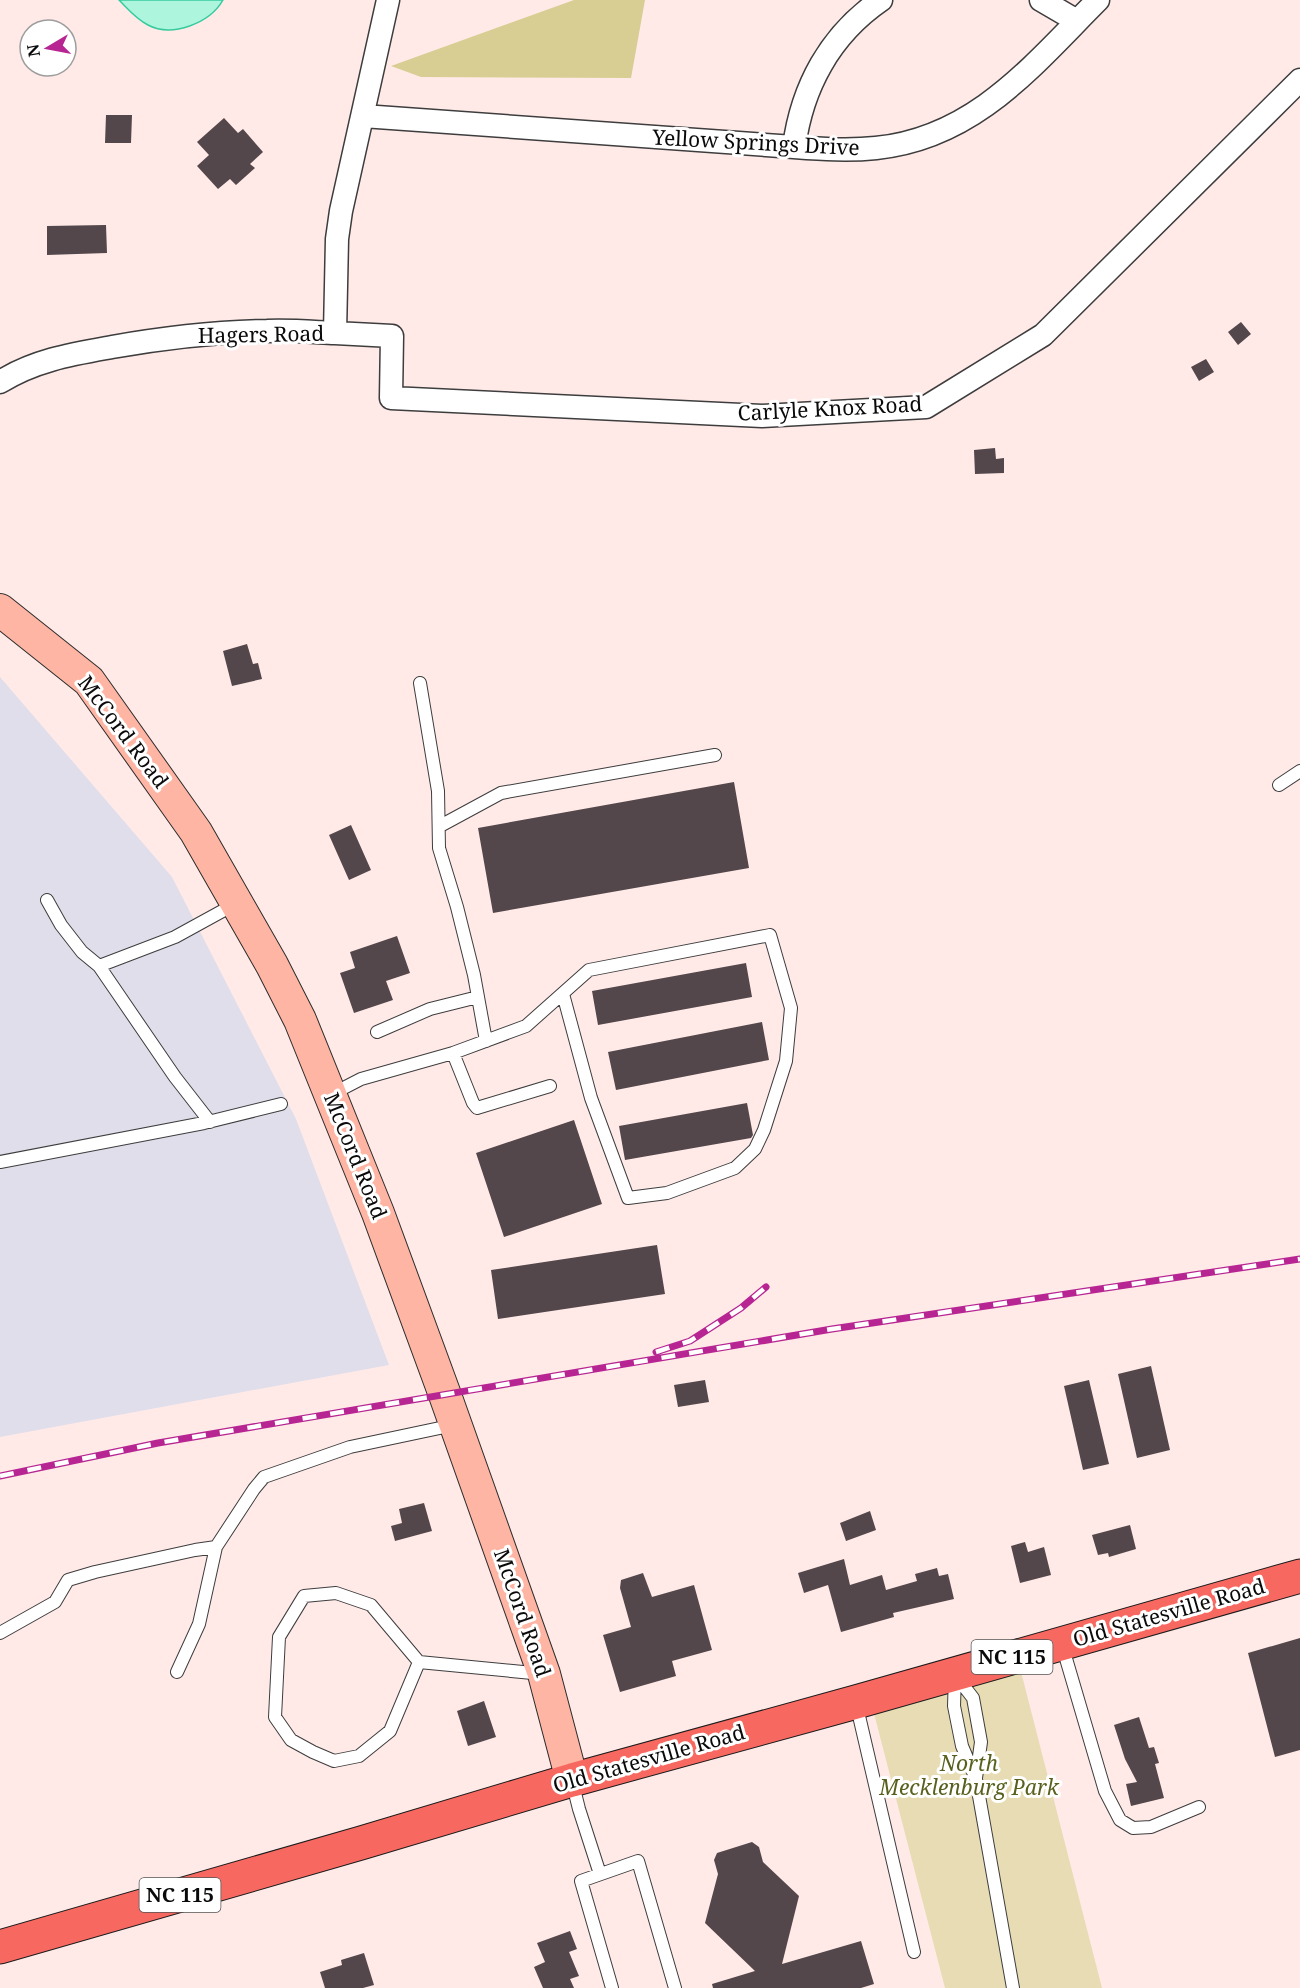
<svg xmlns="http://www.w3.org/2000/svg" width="1300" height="1988" font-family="'Noto Serif',serif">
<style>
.industrial{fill:#e0deea}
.green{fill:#e7dcb3}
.forest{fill:#d8ce93}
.water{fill:#aef5de;stroke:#36cb9f;stroke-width:1.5}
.building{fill:#53474b}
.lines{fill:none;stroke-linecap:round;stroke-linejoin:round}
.lane-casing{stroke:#3d3d3d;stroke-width:14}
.street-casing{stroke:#3d3d3d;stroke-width:25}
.secondary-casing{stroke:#2c2c2c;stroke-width:34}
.primary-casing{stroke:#1b1b1b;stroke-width:35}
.lane{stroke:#fff;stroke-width:12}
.street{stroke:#fff;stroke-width:22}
.secondary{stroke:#feb5a3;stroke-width:32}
.primary{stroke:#f76960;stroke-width:33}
.rail-casing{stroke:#b72592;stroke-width:7}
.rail{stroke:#fff;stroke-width:4.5;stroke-dasharray:14;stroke-linecap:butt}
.labels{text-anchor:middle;stroke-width:6;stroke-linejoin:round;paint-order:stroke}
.shield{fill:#fff;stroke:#545454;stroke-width:1.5}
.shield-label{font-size:20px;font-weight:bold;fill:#0a0a0a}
.street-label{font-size:21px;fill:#0a0a0a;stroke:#fff}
.park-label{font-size:21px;font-style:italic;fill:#59601d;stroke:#fff}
</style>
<rect width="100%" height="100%" fill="#ffeae8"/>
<!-- industrial -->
<path class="industrial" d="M0 677 172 877 296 1119 389 1365 0 1437Z"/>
<!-- green -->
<path class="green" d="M1017 1656 1102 1988H945L870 1698Z"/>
<!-- forest -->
<path class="forest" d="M574 0H645L631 78 421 77 391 66Z"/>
<!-- water -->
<path class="water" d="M119 0H223C210 23 172 38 148 25 136 19 128 9 119 0Z"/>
<!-- building -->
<path class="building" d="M106 115H132L131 143H105Z
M224 118 238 133 243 129 263 152 250 164 255 168 236 185 230 179 218 189 197 166 209 155 197 142Z
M106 225 107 253 47 255V226Z
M1241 322 1251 334 1238 345 1228 332Z
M1206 359 1214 372 1199 381 1191 367Z
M995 448 996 459 1004 458V473L975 474 974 450Z
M247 644 253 664 258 663 262 679 232 686 223 651Z
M734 782 749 868 493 913 478 828Z
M351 825 371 870 349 880 329 835Z
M397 936 410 973 386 981 393 1000 354 1013 340 973 355 968 350 952Z
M746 963 752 997 598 1025 592 991Z
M762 1022 769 1060 616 1090 608 1052Z
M747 1103 753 1135 751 1138 625 1160 619 1126Z
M574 1120 602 1204 504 1237 476 1153Z
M657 1245 665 1294 498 1319 491 1270Z
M1151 1366 1170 1450 1137 1458 1118 1374Z
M705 1380 709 1402 678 1407 674 1385Z
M1089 1380 1109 1464 1083 1470 1064 1386Z
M424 1503 432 1531 395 1541 391 1526 402 1523 399 1509Z
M870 1511 876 1530 846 1541 840 1523Z
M1130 1525 1136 1549 1109 1557 1108 1553 1098 1555 1092 1535Z
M1025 1542 1028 1552 1044 1547 1051 1575 1020 1583 1011 1546Z
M844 1559 850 1585 882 1575 886 1590 917 1581 915 1574 937 1568 939 1576 948 1574 954 1599 893 1613 894 1617 841 1632 828 1585 804 1593 798 1573Z
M643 1573 652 1597 694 1585 712 1650 672 1661 676 1676 620 1692 603 1635 631 1627 620 1588 621 1580Z
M1300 1638V1750L1275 1757 1248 1653Z
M484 1701 496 1737 468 1746 457 1711Z
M1139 1717 1149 1748 1154 1747 1159 1763 1155 1764 1164 1798 1131 1806 1126 1784 1137 1782 1125 1759 1114 1725Z
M752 1842 759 1847 763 1862 799 1896 782 1964 861 1941 874 1984 861 1988H713L712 1984 755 1971 705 1923 718 1874 714 1860 717 1853Z
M570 1931 577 1949 569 1952 579 1976 570 1979 574 1988H543L534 1967 545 1962 537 1943Z
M364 1953 374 1985 363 1988H325L320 1972 342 1965 341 1960Z"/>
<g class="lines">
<defs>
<path id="lane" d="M420 683 438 791 439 848 457 907 474 975 486 1041
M1279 785 1300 771
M440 826 501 793 715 755
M47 900 61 925 82 952 99 966 175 1077 210 1122
M99 966 175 937 237 903
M377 1032 430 1009 478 997
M453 1053 473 1103 477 1108 550 1086
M332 1094 361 1079 453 1053 526 1026 589 970 770 935 791 1008 786 1061 764 1130 755 1149 735 1168 667 1193 628 1198 591 1098 563 994
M0 1162 204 1123 281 1104
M0 1633 55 1602 68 1580 95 1572 195 1550 216 1547
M1062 1645 1105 1791 1120 1820 1133 1828 1151 1827 1199 1807
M419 1662 390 1731 359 1756 334 1761 313 1752 291 1740 275 1717 279 1637 304 1596 336 1593 371 1605 419 1662 543 1674
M177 1672 199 1624 216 1547 254 1489 264 1477 350 1447 454 1425
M955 1675 954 1706 962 1746 976 1779 1013 1988
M956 1676 973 1698 981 1742 976 1778
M856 1703 914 1952
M572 1781 579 1809 600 1874
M612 1988 581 1881 638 1861 675 1988"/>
<path id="street" d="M1041 0 1077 21
M363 116 794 147C821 149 848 151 876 148 975 138 1032 66 1098 0
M794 147C802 87 830 35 881 0
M335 333 392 336 391 398 762 416 926 407 1043 335 1300 80
M0 382C35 360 73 354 112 347 163 338 215 332 267 331 290 330 313 332 335 333L337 239 341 211 388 0"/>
<path id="secondary" d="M0 610 89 681 196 832 272 965 300 1020 378 1213 445 1395 544 1674 572 1780"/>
<path id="primary" d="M0 1947 361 1843 572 1780 856 1702 1300 1576"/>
</defs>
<!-- lane casing -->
<use href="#lane" class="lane-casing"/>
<!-- street casing -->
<use href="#street" class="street-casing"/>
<!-- secondary casing -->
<use href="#secondary" class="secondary-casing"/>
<!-- primary casing -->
<use href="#primary" class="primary-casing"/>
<!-- lane -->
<use href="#lane" class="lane"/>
<!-- street -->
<use href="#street" class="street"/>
<!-- secondary -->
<use href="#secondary" class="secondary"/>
<!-- primary -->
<use href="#primary" class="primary"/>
<defs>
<path id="rail" d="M656 1352 690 1341 741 1308 766 1287
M0 1476 158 1443 832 1329 1300 1259"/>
</defs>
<!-- rail casing -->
<use href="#rail" class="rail-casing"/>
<!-- rail -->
<use href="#rail" class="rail"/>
</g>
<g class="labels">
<!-- shield labels -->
<g class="shield">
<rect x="971.5" y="1640" width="81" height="34" rx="4.5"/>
<rect x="139.5" y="1878" width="81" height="34" rx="4.5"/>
</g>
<g class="shield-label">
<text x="1012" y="1664">NC 115</text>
<text x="180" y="1902">NC 115</text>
</g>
<!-- street labels -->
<g class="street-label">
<text transform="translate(756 143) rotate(3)" y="7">Yellow Springs Drive</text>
<text transform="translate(261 335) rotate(-1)" y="7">Hagers Road</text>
<text transform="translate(830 409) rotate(-3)" y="7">Carlyle Knox Road</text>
<text transform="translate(123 732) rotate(53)" y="7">McCord Road</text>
<text transform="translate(355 1156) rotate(68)" y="7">McCord Road</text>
<text transform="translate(522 1613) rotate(71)" y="7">McCord Road</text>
<text transform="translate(1169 1613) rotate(-16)" y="7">Old Statesville Road</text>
<text transform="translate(649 1759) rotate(-16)" y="7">Old Statesville Road</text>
</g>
<!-- park labels -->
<g class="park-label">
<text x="969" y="1771">North<tspan x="969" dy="24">Mecklenburg Park</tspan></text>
</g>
</g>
<!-- north arrow -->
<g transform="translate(48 48) rotate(260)"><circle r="28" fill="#ffffff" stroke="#9d9d9d" stroke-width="1.5"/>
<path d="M0-4.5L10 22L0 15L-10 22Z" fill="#b72592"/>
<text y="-9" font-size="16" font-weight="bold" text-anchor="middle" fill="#0a0a0a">N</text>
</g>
</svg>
